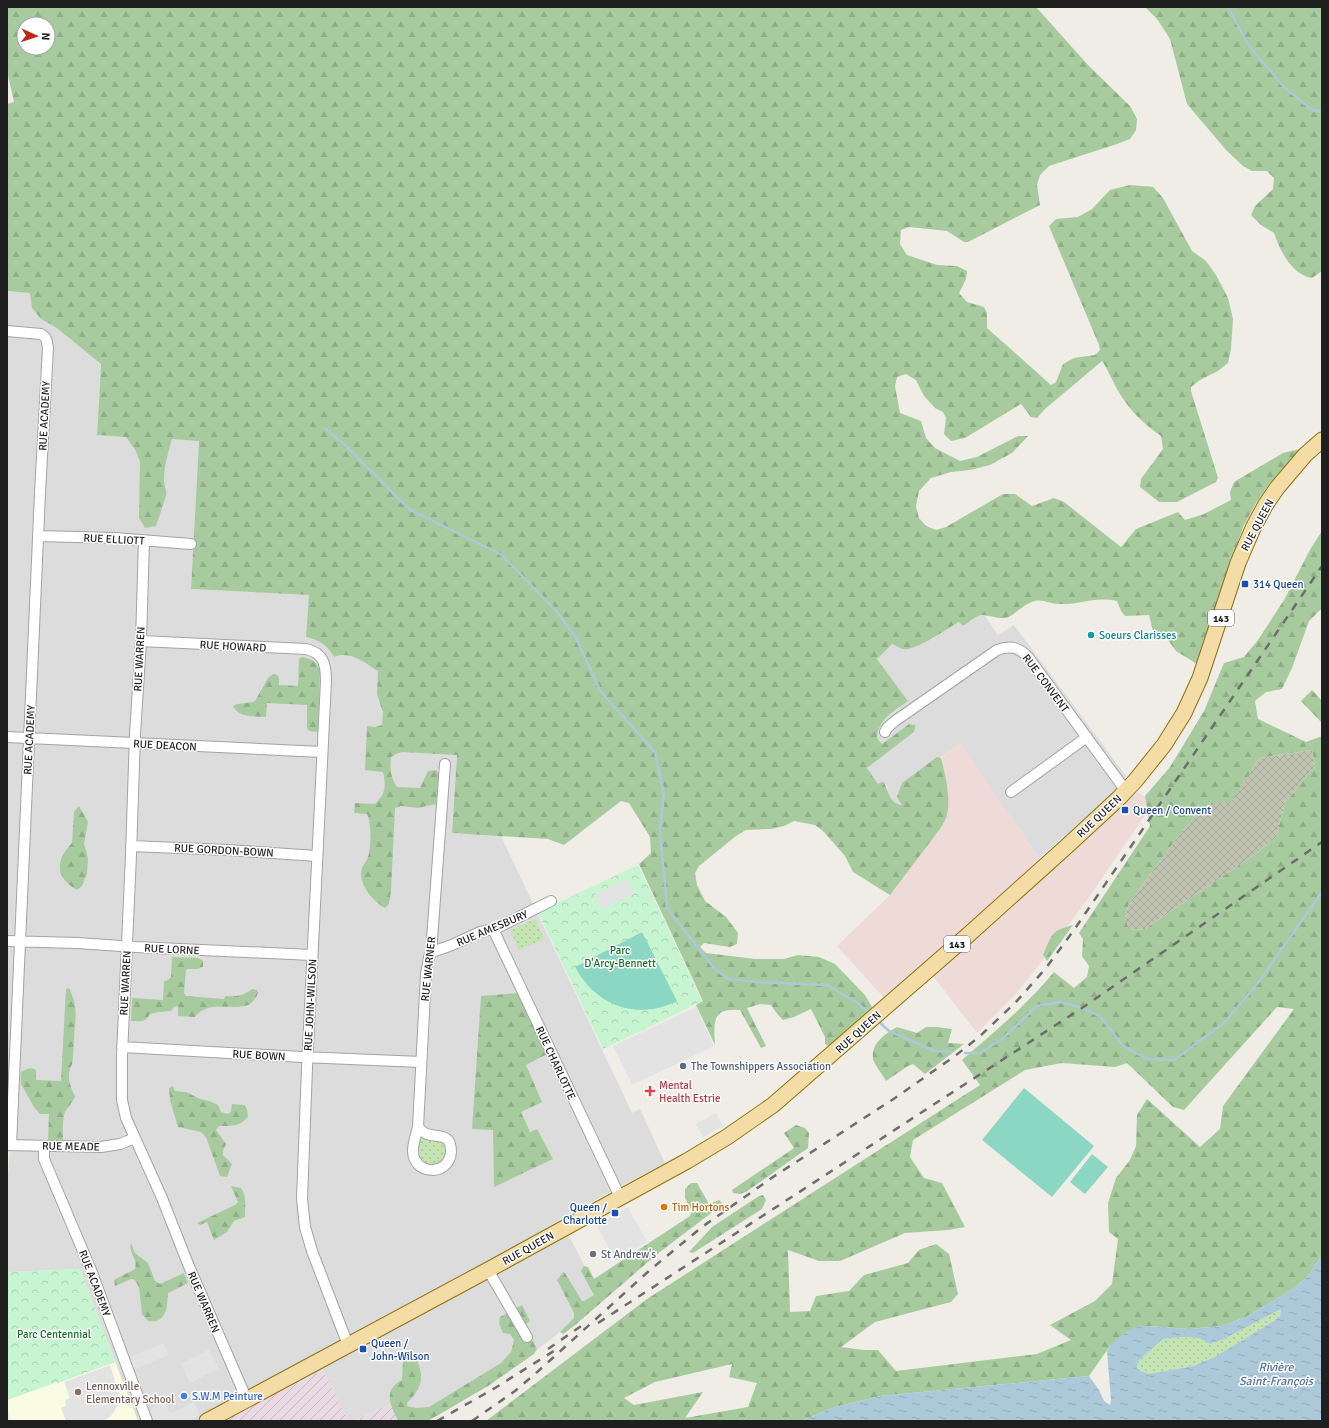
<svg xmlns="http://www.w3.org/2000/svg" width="1329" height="1428" font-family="Signika,sans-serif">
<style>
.residential{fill:#dddcdc}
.commercial{fill:#eedbd7}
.industrial{fill:url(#industrial-furrows)}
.education{fill:#f9fce2}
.construction{fill:url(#construction-cross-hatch)}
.grass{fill:url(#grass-dots)}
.forest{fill:url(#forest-firs);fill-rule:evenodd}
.park{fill:url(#park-crowns)}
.pitch{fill:#8cd7c3}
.parking{fill:#e3e3e3}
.water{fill:url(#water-ripples);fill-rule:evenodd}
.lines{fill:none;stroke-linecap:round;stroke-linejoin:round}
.stream{stroke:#abc9d9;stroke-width:2.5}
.minor-casing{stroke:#a3a3a3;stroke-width:12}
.primary-casing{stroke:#8d720e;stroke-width:17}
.minor{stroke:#fff;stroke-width:10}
.primary{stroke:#f4dca7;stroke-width:15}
.rail{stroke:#6d6d6d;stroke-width:2.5;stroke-dasharray:8 8;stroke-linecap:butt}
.transit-dot{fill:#1a4fb4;stroke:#fff;stroke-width:1.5}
.culture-dot{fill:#0f9aa8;stroke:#fff;stroke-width:1.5}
.service-dot{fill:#5c6f8a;stroke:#fff;stroke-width:1.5}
.health-dot{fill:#e0444e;stroke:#fff;stroke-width:1.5}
.food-dot{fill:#e8710a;stroke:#fff;stroke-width:1.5}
.worship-dot{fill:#6b7280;stroke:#fff;stroke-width:1.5}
.education-dot{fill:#8d6e63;stroke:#fff;stroke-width:1.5}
.shop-dot{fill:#3f7fe0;stroke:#fff;stroke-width:1.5}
.labels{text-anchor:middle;stroke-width:3;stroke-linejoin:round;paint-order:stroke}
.shield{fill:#fff;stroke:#626262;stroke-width:1}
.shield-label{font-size:10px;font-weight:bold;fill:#1f1f1f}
.street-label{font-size:11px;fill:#1f1f1f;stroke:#fff}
.transit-label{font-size:11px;fill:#164399;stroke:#fff;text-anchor:start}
.culture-label{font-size:11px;fill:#0d838f;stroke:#fff;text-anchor:start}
.park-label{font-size:11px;fill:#167529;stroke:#fff}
.service-label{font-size:11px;fill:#4e5e75;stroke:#fff;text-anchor:start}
.health-label{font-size:11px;fill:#be3a42;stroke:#fff;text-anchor:start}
.food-label{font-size:11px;fill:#c56008;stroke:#fff;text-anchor:start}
.worship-label{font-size:11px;fill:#5b616d;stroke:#fff;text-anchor:start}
.education-label{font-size:11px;fill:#785e54;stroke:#fff;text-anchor:start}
.shop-label{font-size:11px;fill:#366cbe;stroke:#fff;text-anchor:start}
.water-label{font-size:12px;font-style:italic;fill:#5473a7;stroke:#fff}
</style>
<defs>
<pattern id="industrial-furrows" width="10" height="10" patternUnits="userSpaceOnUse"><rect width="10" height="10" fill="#e8d9e3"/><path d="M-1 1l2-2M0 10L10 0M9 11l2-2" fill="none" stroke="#c7bac2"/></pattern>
<pattern id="construction-cross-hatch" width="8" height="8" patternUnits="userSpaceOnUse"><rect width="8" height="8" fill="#c1c3b3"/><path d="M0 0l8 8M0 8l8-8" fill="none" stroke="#a5a79a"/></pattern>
<pattern id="grass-dots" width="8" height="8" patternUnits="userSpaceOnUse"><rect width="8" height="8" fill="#c4e4b1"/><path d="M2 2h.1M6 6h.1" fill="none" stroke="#a8c398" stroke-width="1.8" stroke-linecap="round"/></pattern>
<pattern id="forest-firs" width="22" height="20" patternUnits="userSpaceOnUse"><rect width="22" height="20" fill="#a7cb9f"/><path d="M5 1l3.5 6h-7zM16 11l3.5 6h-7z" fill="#8fae88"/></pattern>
<pattern id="park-crowns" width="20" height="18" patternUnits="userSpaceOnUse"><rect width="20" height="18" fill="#c8f5d1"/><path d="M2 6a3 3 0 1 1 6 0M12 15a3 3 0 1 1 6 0" fill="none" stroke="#abd2b3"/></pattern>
<pattern id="water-ripples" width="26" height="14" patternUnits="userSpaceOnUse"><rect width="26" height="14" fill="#abc9d9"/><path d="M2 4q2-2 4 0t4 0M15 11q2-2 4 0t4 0" fill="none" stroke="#93acba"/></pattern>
</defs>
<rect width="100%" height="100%" fill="#efede6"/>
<!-- residential -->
<path class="residential" d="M7 291 104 297 97 435 199 440 191 589 382 599 457 755 452 833 501 836 632 1113 640 1109 665 1163 560 1219 600 1295 555 1336 530 1355 418 1421H398L390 1404 354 1421H348L323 1370 225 1419 226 1421H138L80 1269 7 1272V1186L10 1152 7 1151Z
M980 615 985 616 998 635 1014 625 1126 776 1115 791 1104 802 1039 858 960 744 941 757 937 758 902 805 897 804 889 798 887 786 883 781 878 784 867 768 914 732 916 725 909 724 882 744 877 738V732L880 725 885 719 908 701 877 659 892 643 901 648 932 639 959 622 963 626Z"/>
<!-- commercial -->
<path class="commercial" d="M960 743 1048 871 1137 792 1154 802 1089 897 1033 973 1014 996 977 1033 933 976 895 1010 837 946 890 895 940 829 946 817 944 771 941 758Z"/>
<!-- industrial -->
<path class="industrial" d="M323 1370 348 1421H226L225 1419Z
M390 1404 398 1421H354Z"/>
<!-- education -->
<path class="education" d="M115 1362 138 1421H12L7 1408V1400L57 1382 58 1383Z"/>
<!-- construction -->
<path class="construction" d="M1312 750 1315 766 1285 803 1276 837 1257 853 1145 929 1128 930 1125 918 1129 903 1176 839 1196 815 1211 803 1232 800 1259 758Z"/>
<!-- grass -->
<path class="grass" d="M536 919 544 939 519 950 510 930Z
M421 1136 444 1142C461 1169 404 1177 421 1136Z
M1281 1309 1280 1317 1215 1357 1193 1366 1148 1374 1137 1369 1138 1361 1163 1339 1180 1337 1199 1338 1210 1344 1224 1339Z"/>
<!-- forest -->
<path class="forest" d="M7 7H1036L1088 65 1130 106 1137 119 1136 130 1130 139 1117 144 1049 166 1040 175 1037 185 1040 205 968 242H964L947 231 909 227 901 230 900 244 907 255 937 265 957 266 967 271 966 279 959 293 967 302 984 307 987 313V328L1051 385 1056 382 1063 364 1074 358 1095 355 1100 350 1099 345 1049 226 1056 219 1078 217 1092 209 1110 190 1130 185 1153 187 1163 198 1192 251 1206 261 1216 275 1228 298 1233 319 1231 349 1228 363 1218 371 1200 380 1191 387V391L1218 478 1216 482 1177 502H1159L1140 487 1141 479 1163 449 1161 436C1143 423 1132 413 1120 394 1113 383 1109 371 1102 361L1045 409 1037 418 1031 417 1021 404 965 438 951 441 944 434 946 418 943 412 935 408 924 396 916 380 906 374 897 377 895 386 900 413 921 421 926 438 935 448 960 461 977 457 1018 436H1028L1012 453 990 465 970 470 951 472 931 478 919 491 916 506 919 518 926 526 936 530 946 527 1003 494H1015L1032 506 1054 498 1064 502 1121 547 1136 529 1178 512 1185 520 1204 514 1231 500 1230 492 1234 482 1283 453 1300 449 1270 483 1256 503 1243 527 1197 664 1176 651 1165 636 1153 631 1149 615 1125 616 1121 611 1117 601C1094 596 1080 605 1059 604 1051 604 1043 599 1035 601 1024 603 1014 616 1006 618 998 619 989 615 981 615 976 616 968 623 963 626L959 622C947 629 916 651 903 649 899 648 895 645 892 644L877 659 908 701C895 711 878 719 877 738L882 744 909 724 916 725 914 732 867 768 878 784 883 781C889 790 888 803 902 805L897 797 902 783 937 757 941 758C945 774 952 801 946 818 944 822 942 826 940 829L890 895 853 872 845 856 824 832 815 825 794 821 784 826 771 829 746 830 736 836 699 866 695 873 697 885 705 901 726 917 738 933 737 944 730 947 704 943 700 947 706 953 755 959H784L798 955 819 957 835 964 865 995 872 1007 871 1011 831 1047 825 1044V1037L811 1009 794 1017 783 1020 778 1015 771 1005 760 1004 747 1008 766 1046 761 1048 740 1010C711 1008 714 1022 715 1045L696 1005 703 1001 639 864 651 853 650 837 629 803 621 801 564 845 548 839 452 833 457 755 402 752 396 754 391 757C390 769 390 776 397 787L420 788 428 771 436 770 439 774 436 804 418 808 401 806 395 808 391 891 389 904 385 908C373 901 357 883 362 868 363 864 367 861 368 857 371 847 372 824 367 814L354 813 355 803 375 804C386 793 386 786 383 772L365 770 367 726 375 727 382 725 383 713 377 694 378 671C364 663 351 650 334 657 327 645 320 640 306 637L309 595 191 589 199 441 172 439C168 453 164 466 164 480 164 486 167 490 166 496L156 526 145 528 139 518 140 462 136 451 126 437 97 435 101 364 57 328 41 319 32 308 30 293 7 291V104L14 102 7 71ZM24 24H48V48H24Z
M1145 7H1322V271L1312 278C1292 275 1280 251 1274 233L1261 225 1251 215 1255 206 1273 189 1274 178 1267 171H1252L1243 166 1226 150 1187 104 1170 39 1157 19Z
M1322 531V608L1309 621 1292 668 1282 689 1266 692 1255 701 1258 719 1306 742 1322 736V1255L1307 1277 1293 1289 1244 1318 1221 1326 1189 1329 1147 1326 1110 1346 1089 1376 881 1396 835 1407 801 1421H486L647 1299 980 1085 962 1060C994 1032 1027 1005 1054 972L1074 988 1087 977 1089 966 1082 956 1083 939 1079 933 1150 826 1145 796 1170 767 1204 711 1224 663 1244 657 1258 640 1284 600 1311 548ZM1312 750 1315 766 1285 803 1276 837 1257 853 1145 929 1129 930 1125 918 1129 903 1176 839 1196 815 1211 803 1232 801 1259 758ZM1277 1007 1294 1009 1223 1106 1220 1129 1200 1147 1147 1099 1137 1115 1136 1146 1130 1160 1116 1178 1108 1203 1109 1232 1118 1239 1112 1284 1095 1301 1050 1325 1071 1340 1037 1354 896 1371 878 1350H864L841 1347 875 1322 951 1302 958 1294 949 1254 936 1244 919 1250 908 1263 864 1275 849 1291 816 1296 810 1311 790 1312 788 1250 819 1261H840L905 1233 948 1230 965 1227 942 1183 924 1178 910 1157 913 1140 1025 1070 1062 1063 1115 1067 1127 1063 1173 1107 1184 1110ZM732 1364 729 1377 757 1383 748 1407 685 1418 703 1392 634 1405 624 1398 655 1382Z
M302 657C312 659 316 661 320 671L318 732 309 731 307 728V705L267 703 266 717C253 716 239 718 233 706 239 702 248 704 255 701L268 678 273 674H276L279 678V685L298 686 299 659Z
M1312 690 1322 701V723L1301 701Z
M79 806 88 822 84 844 88 858 87 874 82 886 77 890C55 878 55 860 72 843L74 812Z
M1073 925 1047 961 1043 955C1052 935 1050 931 1073 925Z
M172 957 198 958 203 961V967L197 969H188L186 970 184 993 186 996 224 999 225 996C236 997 243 996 252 989L257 990 258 993C256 998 253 1003 248 1005 231 1011 209 999 195 1017L178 1016V1006L174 1007 171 1011 159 1012 150 1014C145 1023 141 1021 131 1021L132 998 163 1000 164 981 168 980 171 977Z
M69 988C79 1008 75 1018 74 1039 73 1047 74 1056 72 1064 72 1066 70 1067 70 1069 67 1078 71 1089 75 1096 73 1102 68 1107 65 1112 62 1121 63 1132 63 1141H48L49 1114H40L34 1107 21 1084V1072C27 1069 30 1067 36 1070V1080L61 1081 66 989Z
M519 993 547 1054 526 1065 542 1102 521 1112 530 1132 537 1129 553 1159 494 1187 493 1130 472 1129 481 996Z
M897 1027 917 1033 926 1027H937L952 1029 948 1043 964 1044 925 1074 913 1064 908 1066 886 1081C883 1075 875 1066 873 1059 871 1043 885 1034 897 1027Z
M173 1086 175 1091 186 1092 200 1099 209 1101 218 1105 221 1112 228 1114 231 1112 232 1104 244 1105 247 1109 248 1117C239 1127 231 1126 219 1126L216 1130 226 1144 223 1151V1155L232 1164 227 1177 220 1176 206 1137 201 1132 178 1127 170 1100 169 1088Z
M796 1125 805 1128 809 1133 808 1148 746 1192 740 1194 733 1193 732 1190 794 1148 784 1133Z
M691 1183H697L709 1204 719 1200 723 1204 656 1255 574 1326 563 1334 560 1332 574 1318V1313L557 1280 563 1272 565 1273 582 1301H584L594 1295 581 1271 584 1266 588 1267 594 1279 690 1216 692 1211 685 1198V1189Z
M231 1186 241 1188C247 1197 245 1207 245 1217L234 1221 227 1232 214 1240 207 1222 200 1225 197 1223 235 1205 238 1202Z
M763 1195 766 1200 762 1209 693 1253 689 1252 712 1227 759 1196Z
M131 1243 135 1253 148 1263 155 1281 160 1284 184 1273 188 1283 168 1293C167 1307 167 1324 148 1321L142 1314 139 1287 135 1280 131 1279 115 1286 114 1280 135 1269C138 1259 128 1252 131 1243Z
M522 1305 530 1321 524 1326 537 1349 534 1354 488 1386 428 1421H398C391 1406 382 1390 402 1380L403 1361 407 1354 414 1353C424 1375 425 1385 407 1403V1406L416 1408 429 1407 501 1363 511 1352 514 1340 510 1334 503 1333 499 1323 500 1317Z"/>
<!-- park -->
<path class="park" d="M638 865 702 1001 603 1049 538 912Z
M80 1269 115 1362 58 1383 57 1382 7 1400V1272Z"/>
<!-- pitch -->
<path class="pitch" d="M642 932 677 1001C637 1021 596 1006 575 967Z
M1024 1088 1094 1146 1052 1197 982 1140Z
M1092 1154 1108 1167 1085 1194 1070 1182Z"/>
<!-- parking -->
<path class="parking" d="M627 879 634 894 602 909 595 894Z
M696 1007 714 1046 632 1085 613 1046Z
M716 1113 723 1126 703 1137 696 1124Z
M628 1207 647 1242 616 1260 596 1225Z
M164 1343 169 1355 135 1369 130 1357Z
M209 1350 219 1368 190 1383 181 1364Z
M110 1365 119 1393 118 1405 112 1415 104 1421H66L61 1408 66 1406 65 1400 70 1398 64 1382Z
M165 1402 170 1414 194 1402 200 1415 189 1421H154L150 1409Z"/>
<!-- water -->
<path class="water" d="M1322 1255V1421H801L835 1407 881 1396 1089 1376 1099 1390 1104 1401 1110 1405 1111 1401 1107 1351 1110 1346 1122 1335 1134 1327 1147 1326 1189 1329 1221 1326 1244 1318 1293 1289 1307 1277ZM1281 1309 1280 1317 1215 1357 1193 1366 1148 1374 1137 1369 1138 1361 1163 1339 1180 1337 1199 1338 1210 1344 1224 1339Z"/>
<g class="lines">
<!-- stream -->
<path class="stream" d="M1228 7 1249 46 1284 87 1312 110 1322 112
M326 429 347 447 409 509 502 555 558 613 576 638 601 692 655 752 664 794 660 830 667 908 714 968 728 979 759 982 827 985 856 1002 870 1014
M878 1021 889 1031 935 1051 951 1052
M965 1053H980L1002 1039 1037 1006 1060 1002 1082 1008 1100 1016 1122 1045 1147 1059 1174 1060 1225 1022 1257 984 1322 892"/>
<defs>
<path id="minor" d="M7 331 41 334C47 337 47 342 48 348L40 493 11 1145
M38 536 115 538 191 544
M144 541 141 641 135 734 131 855 122 1055V1100L126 1118 162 1198 188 1264 247 1400
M141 641 306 649C324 653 326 665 326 681L307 1068 302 1199 305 1227 312 1251 348 1345
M885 732 887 728 895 721 997 650C1010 645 1019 647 1028 657L1126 791
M7 737 322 752
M1011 792 1087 737
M131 846 228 850 317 856
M493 929 620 1197
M7 941 77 943 136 947 312 955
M432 952 452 945 480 932 497 928 551 901
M122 1047 302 1057 421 1062
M418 1127 426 974 429 957 432 952V939L445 764
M418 1127C421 1130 424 1133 427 1134 435 1137 442 1134 448 1140 451 1144 451 1148 451 1152 449 1177 413 1175 413 1151 413 1143 416 1135 418 1127Z
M7 1145 101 1147 120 1144 135 1138
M44 1146V1159L91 1270 147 1421
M488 1270 527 1337"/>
<path id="primary" d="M207 1421 488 1270 687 1161 727 1137 773 1105 967 936 1066 847 1119 798 1135 781 1164 745 1184 713 1200 678 1238 563 1254 526 1266 504 1277 488 1305 455 1322 440"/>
</defs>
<!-- minor casing -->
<use href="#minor" class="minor-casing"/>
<!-- primary casing -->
<use href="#primary" class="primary-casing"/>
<!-- minor -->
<use href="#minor" class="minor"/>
<!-- primary -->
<use href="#primary" class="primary"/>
<!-- rail -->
<path class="rail" d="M598 1323 1082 1008 1322 842
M548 1349 584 1324
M437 1421 495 1388 557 1349
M472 1421 515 1391 535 1374 650 1270 702 1227 773 1177 895 1098 955 1056 980 1036 1015 1003 1046 968 1074 930 1322 566"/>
</g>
<!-- markers -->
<g class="transit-dot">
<rect x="1241" y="580" width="8" height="8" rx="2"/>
<rect x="1121" y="806" width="8" height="8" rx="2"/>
<rect x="611" y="1209" width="8" height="8" rx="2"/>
<rect x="359" y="1345" width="8" height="8" rx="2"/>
</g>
<circle class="culture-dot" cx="1091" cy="635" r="4"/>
<circle class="service-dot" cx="683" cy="1066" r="4"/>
<path class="health-dot" d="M648 1085h4v4h4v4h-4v4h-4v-4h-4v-4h4z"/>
<circle class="food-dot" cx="664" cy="1207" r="4"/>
<circle class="worship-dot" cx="593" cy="1254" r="4"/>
<circle class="education-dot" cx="78" cy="1392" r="4"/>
<circle class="shop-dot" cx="184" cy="1396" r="4"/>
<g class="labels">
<!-- shield labels -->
<g class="shield">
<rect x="1208" y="610" width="26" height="16" rx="3"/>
<rect x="944" y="936" width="26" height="16" rx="3"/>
</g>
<g class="shield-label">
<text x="1221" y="622">143</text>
<text x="957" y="948">143</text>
</g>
<!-- street labels -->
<g class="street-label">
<text transform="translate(44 416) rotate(-87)" y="4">RUE ACADEMY</text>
<text transform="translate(1257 525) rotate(-62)" y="4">RUE QUEEN</text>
<text transform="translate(114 539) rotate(3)" y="4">RUE ELLIOTT</text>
<text transform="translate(233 646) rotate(3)" y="4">RUE HOWARD</text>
<text transform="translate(139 659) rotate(-87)" y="4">RUE WARREN</text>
<text transform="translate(1046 683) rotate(53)" y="4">RUE CONVENT</text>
<text transform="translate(29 740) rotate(-87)" y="4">RUE ACADEMY</text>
<text transform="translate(165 745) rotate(3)" y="4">RUE DEACON</text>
<text transform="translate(1099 816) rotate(-43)" y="4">RUE QUEEN</text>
<text transform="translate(224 850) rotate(3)" y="4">RUE GORDON-BOWN</text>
<text transform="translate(492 928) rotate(-23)" y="4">RUE AMESBURY</text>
<text transform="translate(172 949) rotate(3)" y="4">RUE LORNE</text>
<text transform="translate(428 969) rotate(-84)" y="4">RUE WARNER</text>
<text transform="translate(125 983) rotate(-87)" y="4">RUE WARREN</text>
<text transform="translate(310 1005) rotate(-87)" y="4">RUE JOHN-WILSON</text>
<text transform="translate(858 1032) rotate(-42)" y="4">RUE QUEEN</text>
<text transform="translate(259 1055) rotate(3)" y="4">RUE BOWN</text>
<text transform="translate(556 1063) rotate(65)" y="4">RUE CHARLOTTE</text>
<text transform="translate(71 1146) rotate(1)" y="4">RUE MEADE</text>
<text transform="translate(528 1248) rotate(-29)" y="4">RUE QUEEN</text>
<text transform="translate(95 1283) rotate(69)" y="4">RUE ACADEMY</text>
<text transform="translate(204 1302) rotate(67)" y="4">RUE WARREN</text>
</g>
<!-- transit labels -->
<g class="transit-label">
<text x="1253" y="588">314 Queen</text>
<text x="1133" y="814">Queen / Convent</text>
<text x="607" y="1211" text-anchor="end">Queen /<tspan x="607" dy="13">Charlotte</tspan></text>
<text x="371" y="1347">Queen /<tspan x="371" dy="13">John-Wilson</tspan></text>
</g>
<!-- culture labels -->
<g class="culture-label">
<text x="1099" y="639">Soeurs Clarisses</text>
</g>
<!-- park labels -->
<g class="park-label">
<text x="620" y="954">Parc<tspan x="620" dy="13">D'Arcy-Bennett</tspan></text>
<text x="54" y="1338">Parc Centennial</text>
</g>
<!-- service labels -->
<g class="service-label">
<text x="691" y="1070">The Townshippers Association</text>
</g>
<!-- health labels -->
<g class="health-label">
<text x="659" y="1089">Mental<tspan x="659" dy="13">Health Estrie</tspan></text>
</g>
<!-- food labels -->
<g class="food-label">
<text x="672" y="1211">Tim Hortons</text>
</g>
<!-- worship labels -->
<g class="worship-label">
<text x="601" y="1258">St Andrew's</text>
</g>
<!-- education labels -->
<g class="education-label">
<text x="86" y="1390">Lennoxville<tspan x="86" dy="13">Elementary School</tspan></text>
</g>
<!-- shop labels -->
<g class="shop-label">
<text x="192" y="1400">S.W.M Peinture</text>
</g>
<!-- water labels -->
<g class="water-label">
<text x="1276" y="1371">Rivière<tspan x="1276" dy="14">Saint-François</tspan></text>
</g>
</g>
<!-- border -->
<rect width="1329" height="1428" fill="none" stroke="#1f1f1f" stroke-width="16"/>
<!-- north arrow -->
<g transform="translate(36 36) rotate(93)"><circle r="19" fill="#ffffff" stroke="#a5a5a5"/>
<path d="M0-3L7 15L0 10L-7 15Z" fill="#bc2712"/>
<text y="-6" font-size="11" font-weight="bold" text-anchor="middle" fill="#1f1f1f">N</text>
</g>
</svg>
